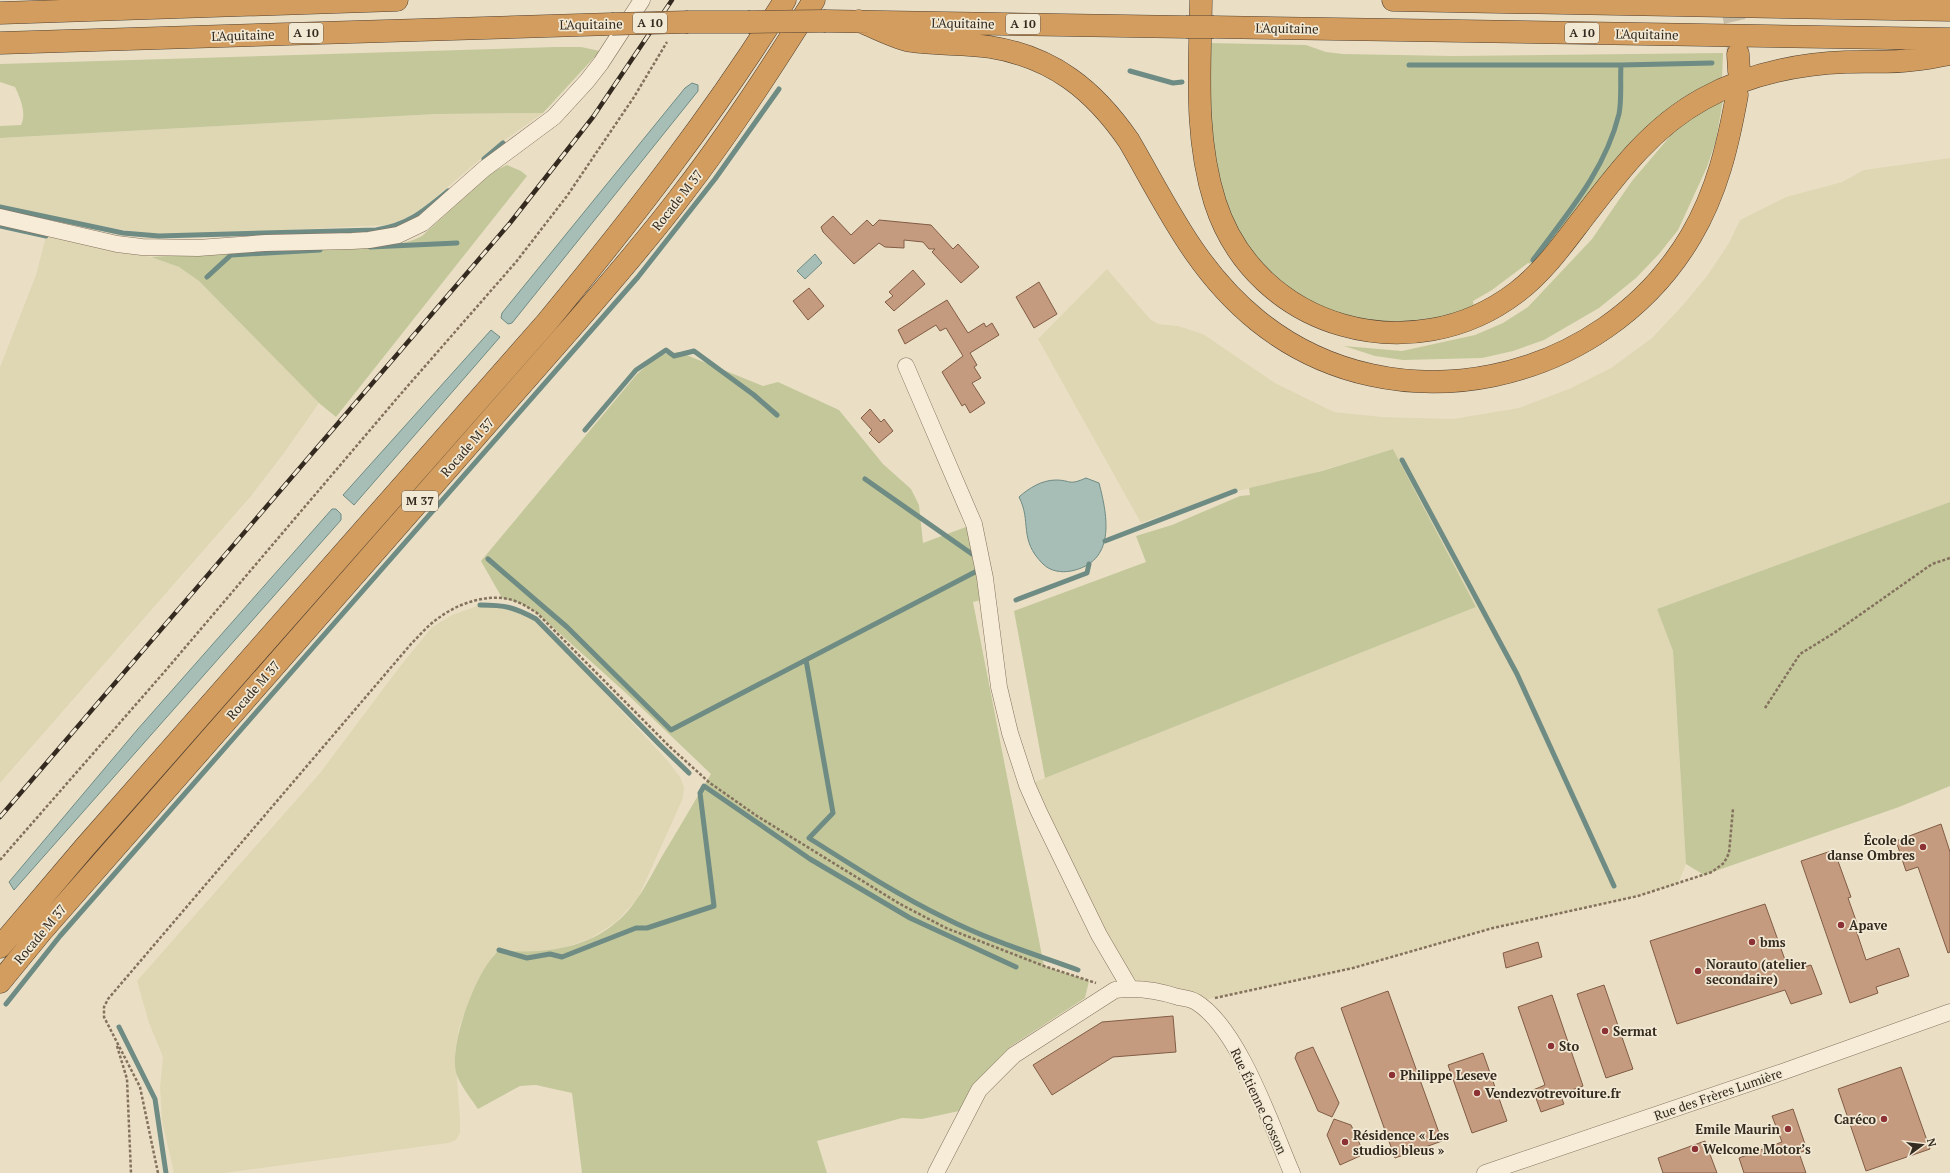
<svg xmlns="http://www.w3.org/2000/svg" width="1950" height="1173" font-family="'PT Serif',serif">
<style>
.farmland{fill:#dfd7b3}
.green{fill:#c3c79a}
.water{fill:#a7beb7;stroke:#6e8b84}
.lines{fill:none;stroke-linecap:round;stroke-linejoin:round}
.stream{stroke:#6e8b84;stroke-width:5}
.building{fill:#c59b7f;stroke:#815c45}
.highway-tunnel{stroke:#c6bba4;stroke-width:22;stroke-dasharray:22 11;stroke-linecap:butt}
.street-casing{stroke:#84715d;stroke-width:17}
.highway-casing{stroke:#524031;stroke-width:23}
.path{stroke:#84715d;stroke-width:2.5;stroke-dasharray:3 2;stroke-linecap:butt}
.street{stroke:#f6ecd8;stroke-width:16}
.highway{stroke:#d29d5e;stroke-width:22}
.rail-casing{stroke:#352a1f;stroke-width:4.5}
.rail{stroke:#f2e9d4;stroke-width:3;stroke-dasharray:9;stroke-linecap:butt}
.highway-bridge-casing{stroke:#524031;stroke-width:23;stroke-linecap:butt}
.highway-bridge{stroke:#d29d5e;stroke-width:22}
.poi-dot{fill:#8d3234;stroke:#f2e9d4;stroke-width:1.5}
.labels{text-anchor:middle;stroke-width:3.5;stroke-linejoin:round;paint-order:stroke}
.shield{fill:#f2e9d4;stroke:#6e6355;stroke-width:1}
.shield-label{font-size:12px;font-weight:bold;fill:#352a1f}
.street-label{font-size:13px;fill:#352a1f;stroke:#f2e9d4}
.poi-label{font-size:13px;font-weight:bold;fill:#352a1f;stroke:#f2e9d4;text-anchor:start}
</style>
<rect width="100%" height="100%" fill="#eadfc5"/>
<!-- farmland -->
<path class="farmland" d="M543 113 492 149 422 209 404 219 388 225 159 236 0 208V138L436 114Z
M1950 158V502L1657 609 1673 651 1686 864 1678 884 1638 896 1493 928 1353 968 1195 1002 1148 989 1129 974 1027 785 1476 607 1393 449 1304 476 1220 495 1141 523 1038 339 1107 269 1150 319 1158 324 1178 326 1203 334 1275 383 1334 412 1382 417 1453 419 1519 408 1569 389 1611 368 1652 338 1682 306 1707 276 1729 243 1740 220 1786 197 1842 182 1864 170Z
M46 236 116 248 151 257 179 267 199 281 319 403 284 453 251 496 0 783V367L36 275Z
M480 605H502L516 608 536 619 668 761 680 777 684 787 683 798 638 898 616 922 591 938 558 950 521 952 499 950 493 955 471 996 459 1028 455 1052 460 1119V1133L456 1140 448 1143 224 1173H174L162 1121 160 1087 163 1057 149 1023 137 981 320 773 398 669 432 627 452 615Z"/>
<!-- green -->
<path class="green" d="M1207 43 1306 45 1326 52 1343 54 1453 56 1723 53 1722 79 1537 265 1528 263 1492 290 1473 301 1474 310 1433 323H1356L1288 292 1235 233 1209 159Z
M555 47H581L600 51 543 113 436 114 0 138V126L21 125C27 113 20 98 15 87L0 82V64Z
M1723 100 1716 140 1707 167 1678 230 1659 254 1636 278 1599 308 1544 340 1513 351 1482 358 1403 360 1375 356 1344 346 1402 351 1475 335 1503 323 1528 307 1592 239 1632 181 1672 134 1700 112Z
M507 165 521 171 527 176 336 417 319 403 199 281 179 267 151 257C203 254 254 250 306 247 342 245 390 253 422 236L492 172Z
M679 352 763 386 778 382 839 410 883 464 911 489 919 505 923 543 974 524 988 598 973 602 1044 966 1089 981 1085 998 1011 1046 976 1082 959 1111 922 1119 902 1118 817 1141 827 1173H582L572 1093 536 1085 520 1086 478 1109C472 1100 458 1082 456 1072 449 1043 477 969 499 950 545 955 595 948 627 912 641 896 651 876 661 858 678 830 694 802 711 774L626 693 537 613 522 604 502 598 481 561 637 374 659 355Z
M1393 449 1476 607 1045 778 1014 611 1146 562 1136 536 1172 525 1240 496 1250 495 1249 488 1322 471Z
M1950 502V786L1899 807 1704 875 1686 864 1673 651 1657 609Z"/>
<!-- water -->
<path class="water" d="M692 83 698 85V91L512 323 508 324 501 318 502 313 685 88Z
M815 254 822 263 805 279 797 271Z
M491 330 500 337 354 505 343 495Z
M1086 478 1099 483C1108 517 1116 562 1071 571 1061 573 1050 571 1043 564 1018 539 1032 522 1019 497 1029 488 1042 480 1056 480 1071 480 1068 486 1086 478Z
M332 509H336L341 514V520L14 890 9 882 137 730Z"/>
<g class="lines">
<!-- stream -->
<path class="stream" d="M1409 65H1621C1620 81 1622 99 1619 114 1605 171 1567 214 1533 260
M1621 65 1712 63
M1130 71 1173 83 1182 82
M484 159 503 143
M0 207 123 233 159 236 376 230C408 225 424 211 448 191
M0 226 46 236
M370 247 457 243
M207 277 231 255 320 250
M585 430 636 370 666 350 674 356 694 351 754 395 777 415
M1402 460 1517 674 1614 886
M865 479 972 554
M1105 541 1235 491
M488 559 567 627 671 730 977 571
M1016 600 1087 573 1089 564
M480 605C505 605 514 607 536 619L659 744 689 773
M806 660 833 813 809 838C853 866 898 895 945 918 988 940 1034 954 1078 970
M499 950 527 958 550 954 562 957 636 928H647L714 906 700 793 704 786 810 859 910 918 1016 967
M6 1004 60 936 638 277 715 179 779 89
M119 1027 155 1099 166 1173"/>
</g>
<!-- building -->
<path class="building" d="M833 216 851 235 867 220 873 226 879 220 931 225 953 249 958 244 979 267 961 283 932 252 935 249H929L923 242 904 240V248L885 247 879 243 854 264 823 232 821 227Z
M913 270 925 284 894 311 885 302 893 296 889 292Z
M1039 282 1057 314 1034 328 1016 297Z
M809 288 824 306 808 320 793 301Z
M947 300 968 333 984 323 986 327 992 323 999 335 970 353 977 365 974 367 981 378 972 383 985 403 970 413 965 404 962 406 942 372 963 356 946 328 940 331 936 325 905 344 898 330Z
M870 409 881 422 884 419 893 431 879 443 869 433 872 430 861 418Z
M1941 824 1950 852V952L1948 953 1918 867 1906 871 1896 841Z
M1834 850 1851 897 1848 898 1859 929 1856 930 1866 960 1899 948 1909 976 1876 987 1878 993 1850 1003 1801 861Z
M1765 904 1789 971 1811 965 1822 994 1791 1004 1785 990 1677 1024 1650 941Z
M1538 942 1542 957 1506 968 1503 953Z
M1604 985 1633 1069 1606 1078 1577 994Z
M1388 991 1442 1141 1395 1158 1341 1008Z
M1552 995 1583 1086 1560 1094 1564 1104 1541 1112 1533 1090 1545 1085 1518 1007Z
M1173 1016 1176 1052 1113 1057 1052 1095 1033 1065 1102 1022Z
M1313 1047 1339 1103 1332 1117 1318 1111 1295 1058 1297 1053Z
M1483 1053 1507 1121 1472 1133 1448 1065Z
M1901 1067 1930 1149 1866 1171 1838 1089Z
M1793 1109 1807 1150 1799 1153 1806 1173H1744L1739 1158 1782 1142 1772 1116Z
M1334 1119 1351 1125 1363 1151 1360 1156 1340 1165 1327 1135Z
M1705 1141 1717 1173H1663L1658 1158Z"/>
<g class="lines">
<!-- highway-tunnel -->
<path class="highway-tunnel" d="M1730 0 1736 27 1738 54"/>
<defs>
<path id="street" d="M0 217 117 244 142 247 198 248 265 243 352 241 369 240 398 235 423 223 484 169 554 117 587 81 601 63 642 0
M906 366 974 524 985 578 999 687 1010 733 1027 785 1039 812 1099 935 1130 988
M936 1173 979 1090 1014 1055 1115 990C1138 987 1157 990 1178 997 1184 998 1191 999 1196 1002 1239 1028 1272 1127 1292 1173
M1485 1173 1785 1071 1950 1012"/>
<path id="highway" d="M1201 0C1200 68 1194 136 1215 202 1256 330 1413 372 1517 292 1542 273 1561 247 1580 222 1616 175 1650 128 1703 99 1748 74 1795 64 1846 62 1868 61 1890 63 1912 60 1925 59 1937 56 1950 54
M1393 0 1950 10
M0 13 397 0
M826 21 1186 27
M859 21C875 27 895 38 911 41 937 45 964 43 990 47 1053 57 1094 90 1129 141 1168 208 1196 271 1258 321 1395 431 1603 385 1691 236 1717 192 1728 145 1737 95
M688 22H748
M1214 27 1950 39
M0 43 612 24
M1738 54 1739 71
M0 947 85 847 547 322C632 219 714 114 785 0
M0 982 41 932 565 335C606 288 646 242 683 193 731 131 773 66 814 0"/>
</defs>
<!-- street casing -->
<use href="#street" class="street-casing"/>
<!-- highway casing -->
<use href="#highway" class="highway-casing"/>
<!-- path -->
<path class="path" d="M1765 708 1800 654 1834 633 1932 564 1950 558
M0 860 166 670 399 396 516 262 567 196 634 97 667 42
M1215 998 1353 968 1493 928 1638 896 1712 872 1724 863 1729 853 1733 809
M117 1046 127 1079 131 1173
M158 1173 140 1087 104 1017V1007L108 999 411 644C420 635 429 624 440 617 459 603 489 593 512 600 522 603 529 608 537 613L670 747 710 783 757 816 900 904 946 928 1044 966 1096 983"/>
<!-- street -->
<use href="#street" class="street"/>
<!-- highway -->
<use href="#highway" class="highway"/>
<defs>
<path id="rail" d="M0 817 510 223 593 117 672 0"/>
</defs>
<!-- rail casing -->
<use href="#rail" class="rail-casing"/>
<!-- rail -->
<use href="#rail" class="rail"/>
<defs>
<path id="highway-bridge" d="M748 22 826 21
M612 24 688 22
M1186 27H1214"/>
</defs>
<!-- highway-bridge casing -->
<use href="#highway-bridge" class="highway-bridge-casing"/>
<!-- highway-bridge -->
<use href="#highway-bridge" class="highway-bridge"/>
</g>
<!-- markers -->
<g class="poi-dot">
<circle cx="1923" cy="847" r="4"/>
<circle cx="1841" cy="925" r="4"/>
<circle cx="1752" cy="942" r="4"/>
<circle cx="1698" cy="971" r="4"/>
<circle cx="1605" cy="1031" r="4"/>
<circle cx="1551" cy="1046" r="4"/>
<circle cx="1392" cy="1075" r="4"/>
<circle cx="1477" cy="1093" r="4"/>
<circle cx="1884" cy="1119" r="4"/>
<circle cx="1788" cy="1129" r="4"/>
<circle cx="1345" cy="1142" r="4"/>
<circle cx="1695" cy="1149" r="4"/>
</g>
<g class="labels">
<!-- shield labels -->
<g class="shield">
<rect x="633" y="13" width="34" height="20" rx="3"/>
<rect x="1006" y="14" width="34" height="20" rx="3"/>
<rect x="289" y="23" width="34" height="20" rx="3"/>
<rect x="1565" y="23" width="34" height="20" rx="3"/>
<rect x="402" y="491" width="36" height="20" rx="3"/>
</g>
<g class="shield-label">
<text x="650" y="27">A 10</text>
<text x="1023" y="28">A 10</text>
<text x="306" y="37">A 10</text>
<text x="1582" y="37">A 10</text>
<text x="420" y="505">M 37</text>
</g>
<!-- street labels -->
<g class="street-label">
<text transform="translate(963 23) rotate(1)" y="5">L'Aquitaine</text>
<text transform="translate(591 24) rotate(-1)" y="5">L'Aquitaine</text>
<text transform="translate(1287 28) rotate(1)" y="5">L'Aquitaine</text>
<text transform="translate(1647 34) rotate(1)" y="5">L'Aquitaine</text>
<text transform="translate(243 35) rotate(-2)" y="5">L'Aquitaine</text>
<text transform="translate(677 200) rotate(-52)" y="5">Rocade M 37</text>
<text transform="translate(467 447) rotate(-49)" y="5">Rocade M 37</text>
<text transform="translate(253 690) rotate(-49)" y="5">Rocade M 37</text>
<text transform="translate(40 934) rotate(-50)" y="5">Rocade M 37</text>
<text transform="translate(1718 1094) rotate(-19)" y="5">Rue des Frères Lumière</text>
<text transform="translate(1259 1101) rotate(65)" y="5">Rue Étienne Cosson</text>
</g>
<!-- poi labels -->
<g class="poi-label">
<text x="1915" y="845" text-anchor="end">École de<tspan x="1915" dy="15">danse Ombres</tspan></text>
<text x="1849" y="930">Apave</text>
<text x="1760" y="947">bms</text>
<text x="1706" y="969">Norauto (atelier<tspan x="1706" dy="15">secondaire)</tspan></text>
<text x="1613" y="1036">Sermat</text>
<text x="1559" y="1051">Sto</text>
<text x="1400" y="1080">Philippe Leseve</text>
<text x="1485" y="1098">Vendezvotrevoiture.fr</text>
<text x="1876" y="1124" text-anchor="end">Caréco</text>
<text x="1780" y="1134" text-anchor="end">Emile Maurin</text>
<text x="1353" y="1140">Résidence « Les<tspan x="1353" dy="15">studios bleus »</tspan></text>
<text x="1703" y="1154">Welcome Motor’s</text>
</g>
</g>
<!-- north arrow -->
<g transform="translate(1922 1145) rotate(75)" stroke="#f2e9d4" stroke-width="3" paint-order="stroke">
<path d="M0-3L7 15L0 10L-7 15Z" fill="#352a1f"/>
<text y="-6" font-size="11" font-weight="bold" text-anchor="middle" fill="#352a1f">N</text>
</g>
</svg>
